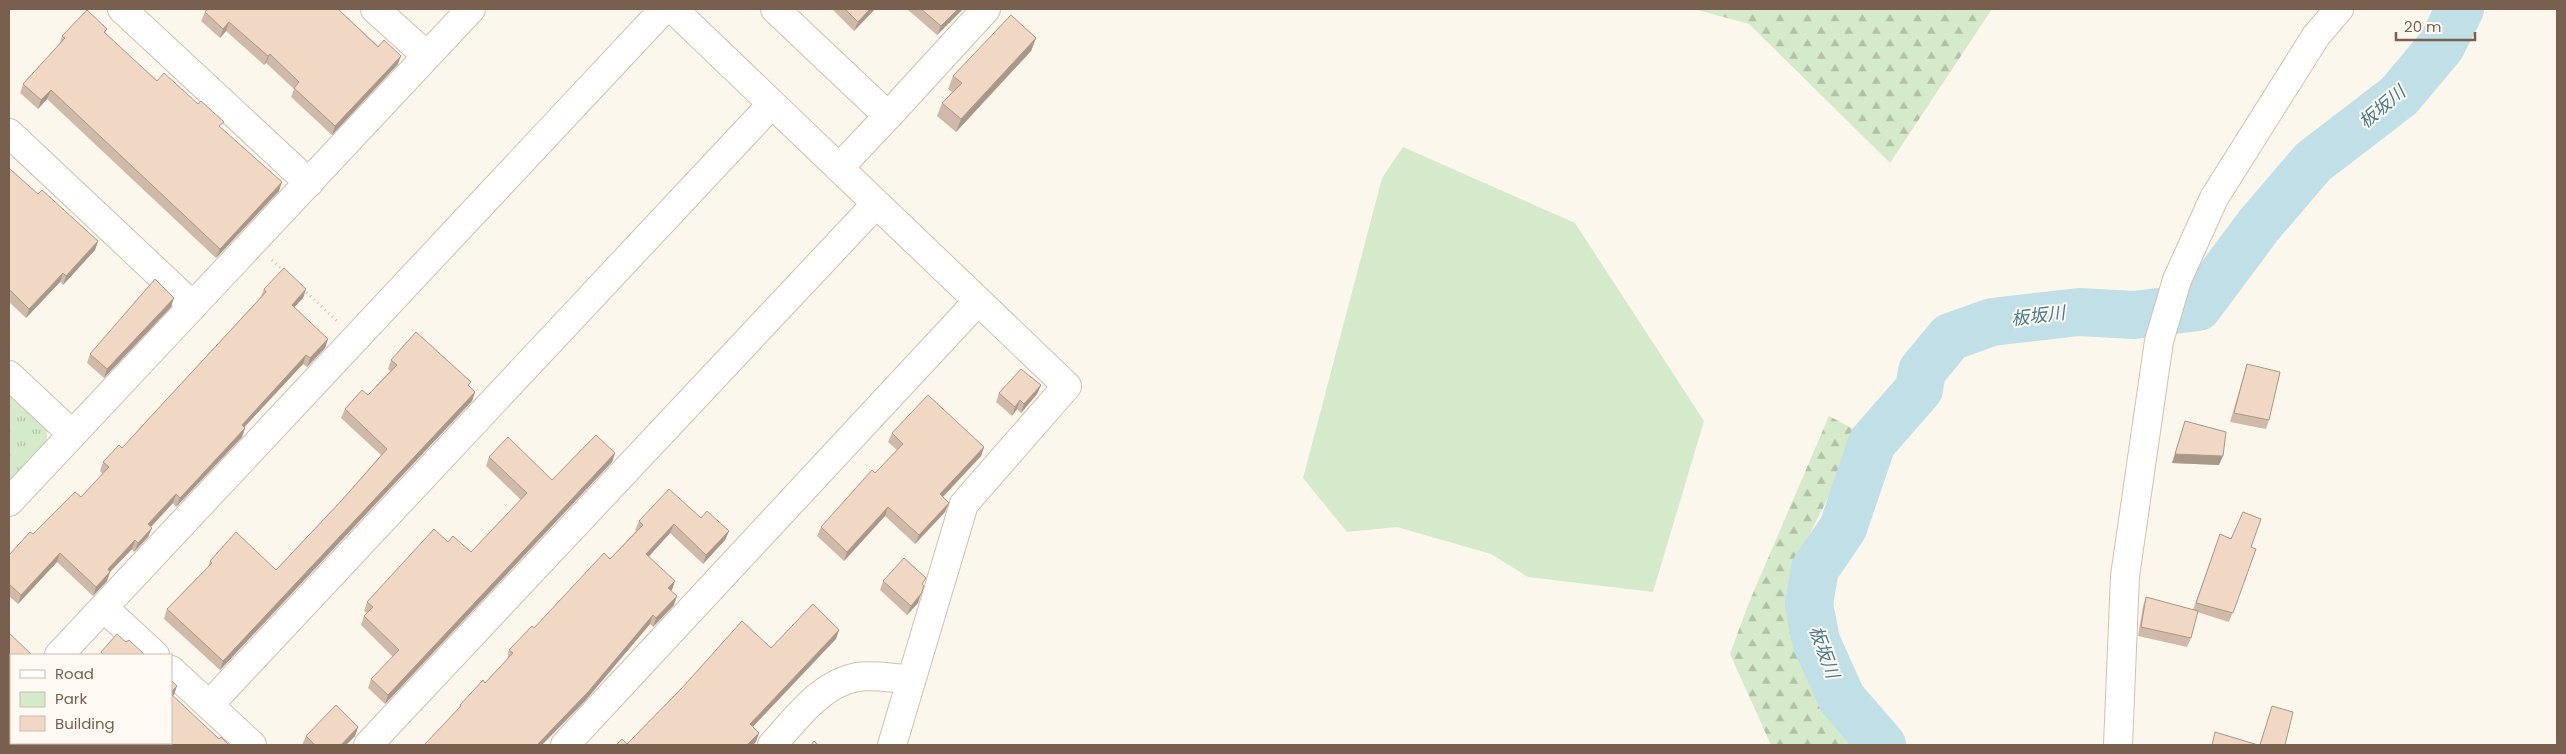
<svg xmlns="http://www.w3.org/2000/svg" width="2566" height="754" font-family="Poppins,'Noto Sans JP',sans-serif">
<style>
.green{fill:#d5eaca}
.forest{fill:url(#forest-firs)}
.park{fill:url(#park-tufts)}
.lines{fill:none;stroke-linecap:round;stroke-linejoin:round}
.river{stroke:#c0dfe6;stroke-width:48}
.street-casing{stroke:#cfc0b0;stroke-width:30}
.secondary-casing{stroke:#d2c0af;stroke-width:30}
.path{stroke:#d7bca6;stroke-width:3;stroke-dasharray:1 4;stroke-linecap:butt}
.street{stroke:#fff;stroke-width:28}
.secondary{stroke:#fff;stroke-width:28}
.wall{fill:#cfbaa9}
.shaded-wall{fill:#a99789}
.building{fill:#f1d8c4;stroke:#a99789}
.labels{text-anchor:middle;stroke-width:4;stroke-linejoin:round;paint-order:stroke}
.water-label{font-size:18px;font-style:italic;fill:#487b8a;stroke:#fefaf3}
</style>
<defs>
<pattern id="forest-firs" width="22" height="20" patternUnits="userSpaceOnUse" patternTransform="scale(1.25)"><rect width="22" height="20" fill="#d5eaca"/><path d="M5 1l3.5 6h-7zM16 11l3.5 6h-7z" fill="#b2c1a6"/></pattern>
<pattern id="park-tufts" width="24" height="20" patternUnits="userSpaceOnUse" patternTransform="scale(1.25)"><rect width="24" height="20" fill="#d5eaca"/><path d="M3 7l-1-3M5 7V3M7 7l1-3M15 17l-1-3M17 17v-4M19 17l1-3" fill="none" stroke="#b2c1a6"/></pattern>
</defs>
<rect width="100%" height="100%" fill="#fcf7ec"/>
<!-- green -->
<path class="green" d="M1403 147 1575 223 1704 421 1653 592 1528 577 1491 554 1397 527 1347 532 1303 478 1382 178Z"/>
<!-- forest -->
<path class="forest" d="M1694 9H1992L1890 163 1749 24Z
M1829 416 1861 433 1804 545 1791 620 1861 745H1771L1730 654 1748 605Z"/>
<!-- park -->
<path class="park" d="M9 388 47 421V444L9 484Z"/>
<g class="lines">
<!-- river -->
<path class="river" d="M1882 745 1842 699 1816 641 1809 604 1815 569 1843 528 1872 443 1919 389 1922 371 1950 337 1992 322 2079 312 2134 315 2198 307 2259 225 2313 162 2399 96 2441 46 2460 9"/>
<defs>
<path id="street" d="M122 9 309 183
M375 9 427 56
M673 9 1067 386 964 504 892 745
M775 9 888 116 986 9
M9 133 193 306
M839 168 888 116
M9 375 72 434
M9 502 471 9
M104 608 155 655
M59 655 664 9
M171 670 252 745
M209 705 772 104
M9 709 11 706
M368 745 876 204
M565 745 978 301
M772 745C796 719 820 684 857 677 874 674 895 679 911 679"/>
<path id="secondary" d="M2118 745 2125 576 2159 341 2177 280 2214 198 2316 36 2339 9"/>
</defs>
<!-- street casing -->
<use href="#street" class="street-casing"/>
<!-- secondary casing -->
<use href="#secondary" class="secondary-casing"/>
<!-- path -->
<path class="path" d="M272 260 284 271
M303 289 337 321"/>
<!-- street -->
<use href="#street" class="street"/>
<!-- secondary -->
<use href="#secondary" class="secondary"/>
</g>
<!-- wall -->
<path class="wall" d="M205 9H338L398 64 332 135 291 97 294 89 266 63 264 65 226 31 220 38 201 21 205 12 206 10Z
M832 9H875L854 31Z
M907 9H963L937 35Z
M107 29 105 34 157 81 221 128 279 191 216 258 47 99 38 109 20 93 23 84 59 45 62 36Z
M1036 38 1031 51 956 132 937 116 942 103 952 92 948 89 953 76Z
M9 170 38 194 98 241 95 250 63 285 60 282 26 318 9 302Z
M264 289H306L303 298 294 307 328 339 325 348 307 367 303 364 244 427 245 428 242 437 176 507 173 503 151 527 148 537 134 552 132 549 110 572 107 581 93 596 57 562 18 604 9 596V555L81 497 103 474 100 471 103 462 122 448 260 298Z
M171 307 104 378 87 363 90 354Z
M391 360 469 387 475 392 472 401 220 670 164 619 167 609 208 567 210 561 276 570 342 500 381 455 341 418 345 409 368 395 390 371 388 369Z
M2247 364 2269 420 2266 429 2230 422Z
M1041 385 1037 394 1021 413 1017 409 1012 416 996 402 999 393Z
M2185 421 2219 465 2172 463Z
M892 433 984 447 981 456 943 497 945 512 915 544 885 516 844 561 817 536 821 527 875 473 897 450 888 442Z
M615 453 612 462 385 704 368 688 371 679 393 657 361 625 364 616 367 613 364 611 367 602 448 542 471 552 521 500 486 466 489 457 552 480Z
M701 518 729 531 725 540 703 564 670 533 649 556 672 590H671L674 605 653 627 650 624 585 701 458 710 460 705 485 683 507 660 509 650 610 559 636 531 635 530 639 521Z
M2220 534 2256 549 2229 622 2197 612 2191 638 2187 647 2138 636 2143 606 2146 597 2193 610Z
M883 581 923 586 918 603 907 615 880 590Z
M2272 706 2285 745H2260Z
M358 727 355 736 346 745H302L306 736Z
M43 743H62L60 745H46Z"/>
<!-- shaded-wall -->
<path class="shaded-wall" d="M870 9H875L854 31 858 22Z
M958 9H963L937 35 941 26Z
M229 22 226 31 220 38 223 29Z
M1036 38 1031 51 956 132 961 119Z
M270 54 266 63 264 65 268 56Z
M401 56 398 64 332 135 335 126Z
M51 90 47 99 38 109 41 100Z
M282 182 279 191 216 258 220 249Z
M98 241 95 250 63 285 66 276Z
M63 273 60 282 26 318 29 309Z
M306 289 303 298 288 314 292 305Z
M174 298 171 307 104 378 107 369Z
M328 339 325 348 307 367 310 358Z
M306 355 303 364 238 434 242 425Z
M1041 385 1037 394 1021 413 1024 404Z
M475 392 472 401 220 670 223 661Z
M1020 400 1017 409 1012 416 1015 407Z
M245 428 242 437 176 507 180 498Z
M984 447 981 456 937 503 940 494Z
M615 453 612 462 385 704 388 695Z
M2175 454 2223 456 2219 465 2172 463Z
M176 494 173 503 145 533 148 524Z
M949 503 945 512 915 544 919 535Z
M888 507 885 516 844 561 847 552Z
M674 524 670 533 643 563 646 554Z
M152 528 148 537 134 552 138 543Z
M729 531 725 540 703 564 706 555Z
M135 540 132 549 104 578 108 569Z
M60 553 57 562 18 604 21 595Z
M110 572 107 581 93 596 96 587Z
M675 581 672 590 665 597 668 588Z
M921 594 918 603 907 615 911 606Z
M677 596 674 605 653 627 656 618Z
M653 615 650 624 585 701 542 745H537Z
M839 630 836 639 747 733 750 724Z
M11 679V685L9 687V682Z
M177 686 174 695 171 697V692Z
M358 727 355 736 346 745H341Z
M759 733 756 742 753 745H747Z
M57 743H62L60 745H56Z"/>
<!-- building -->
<path class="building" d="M207 9H338L378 47 384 40 401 56 335 126 294 88 299 82 270 54 268 56 229 22 223 29 205 12Z
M845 9H870L858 22Z
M921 9H958L941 26Z
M87 10 107 29 104 32 157 81 164 73 198 104 201 101 224 122 219 126 282 182 220 249 51 90 41 100 23 84 65 38 62 36Z
M1011 15 1036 38 961 119 942 103 962 83 953 76Z
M10 169 38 194 42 190 98 241 66 276 63 273 29 309 9 289V170Z
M284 268 306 289 292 305 328 339 310 358 306 355 242 425 245 428 180 498 176 494 148 524 152 528 138 543 135 540 108 569 110 572 96 587 60 553 21 595 9 584V555L30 532 33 534 75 492 81 497 109 467 103 462 119 445 122 448 155 412 266 292 264 289Z
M155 279 174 298 107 369 90 354Z
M416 332 471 382 468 385 475 392 223 661 167 609 212 563 210 561 236 532 276 570 342 500 387 449 345 409 362 390 368 395 397 365 391 360Z
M2247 364 2280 372 2269 420 2234 413Z
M1021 369 1041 385 1024 404 1020 400 1015 407 999 393Z
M928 395 984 447 940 494 949 503 919 535 888 507 847 552 821 527 872 470 875 473 903 444 892 433Z
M2185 421 2226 432 2223 456 2175 454Z
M596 435 615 453 388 695 371 679 399 650 364 616 373 607 367 602 434 529 448 542 453 536 471 552 527 493 489 457 508 437 552 480Z
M669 489 701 518 707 511 729 531 706 555 674 524 646 554 675 581 668 588 677 596 656 618 653 615 588 692 537 745H424L461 706 460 705 483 680 485 683 513 653 509 650 532 626 534 628 604 553 610 559 643 525 639 521Z
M2243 512 2261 519 2251 547 2256 549 2233 613 2196 603 2220 534 2231 539Z
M904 558 926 578 922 584 924 586 921 594 911 606 883 581Z
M2146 597 2198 611 2191 638 2141 627Z
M813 604 839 630 750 724 759 733 747 745H616L622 739 627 744 682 688 742 621 771 648Z
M9 633 32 655H11V679L9 682Z
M117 634 126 642 129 640 145 655H103L101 652Z
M171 680 177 686 171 692Z
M171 694 219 739 221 737 229 745H136L138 743H171Z
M336 705 358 727 341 745H315L306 736Z
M2272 706 2293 712 2285 745H2260Z
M2215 732 2258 745H2212Z
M814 741 818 745H811Z"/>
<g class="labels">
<!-- water labels -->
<g class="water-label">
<text transform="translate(2382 107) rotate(-40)" y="6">板坂川</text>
<text transform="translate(2038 316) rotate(-7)" y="6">板坂川</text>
<text transform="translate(1824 652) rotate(70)" y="6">板坂川</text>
</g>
</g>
<!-- border -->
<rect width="2566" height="754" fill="none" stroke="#785f4e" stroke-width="20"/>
<!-- legend -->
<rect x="10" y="654" width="162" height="90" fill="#fefaf3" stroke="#c8bcb1"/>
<rect x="20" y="670" width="25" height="8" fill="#ffffff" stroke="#c8bcb1"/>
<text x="55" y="679" font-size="15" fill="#785f4e">Road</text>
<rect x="20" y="692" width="25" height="15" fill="#d5eaca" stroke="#c8bcb1"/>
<text x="55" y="704" font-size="15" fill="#785f4e">Park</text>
<rect x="20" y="716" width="25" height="15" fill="#f1d8c4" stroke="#c8bcb1"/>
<text x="55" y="729" font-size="15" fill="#785f4e">Building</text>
<!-- scale -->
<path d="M2396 32v8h79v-8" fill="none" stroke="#785f4e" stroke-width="2.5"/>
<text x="2404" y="32" font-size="15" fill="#785f4e" stroke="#fefaf3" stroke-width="4" paint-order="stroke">20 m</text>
</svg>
